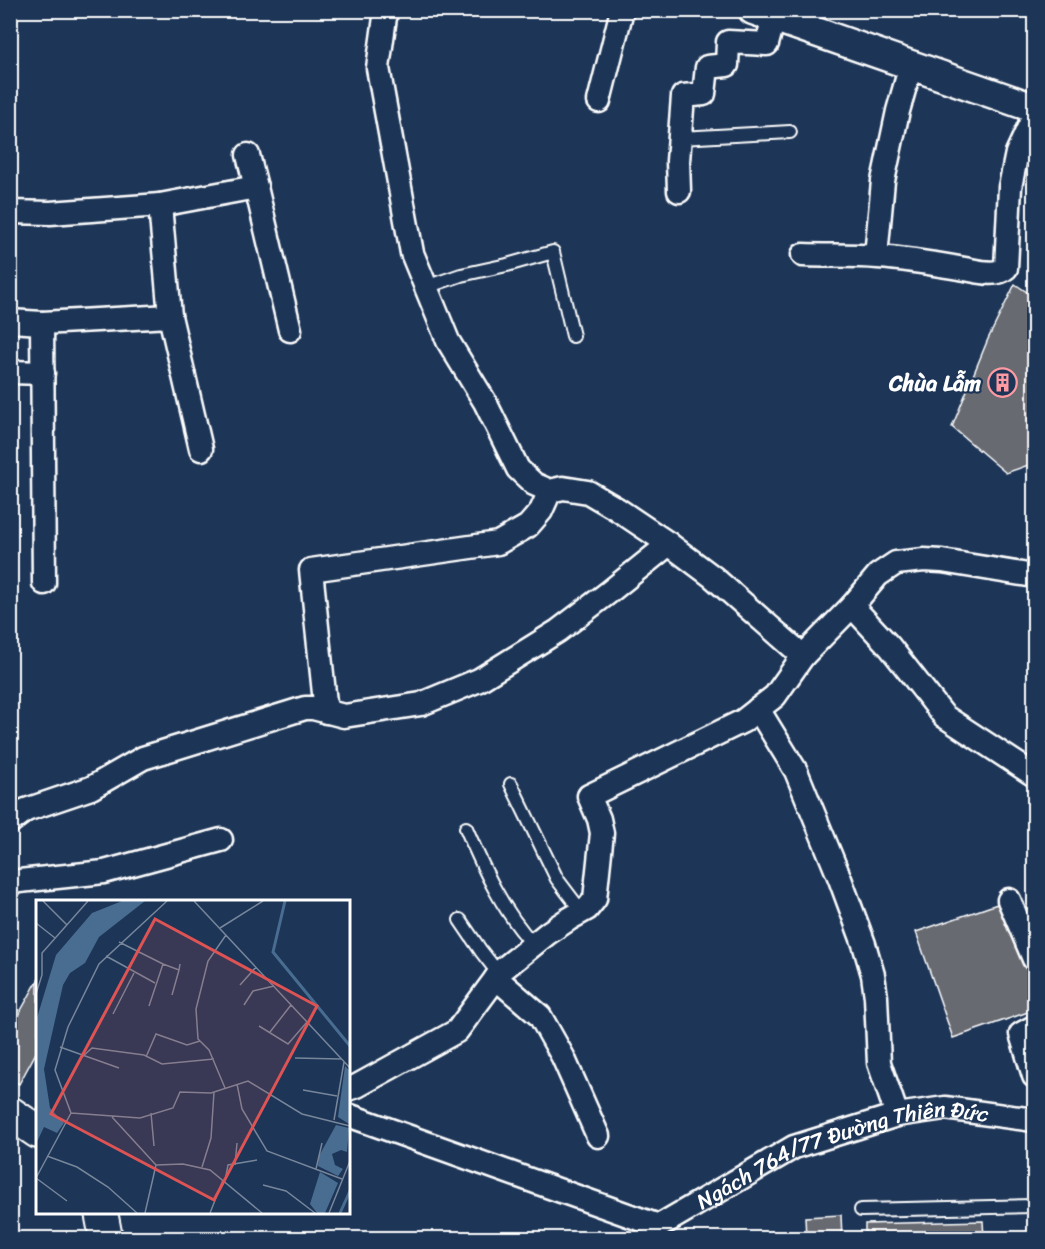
<svg xmlns="http://www.w3.org/2000/svg" width="1045" height="1249" font-family="Sriracha,sans-serif">
<style>
.building{fill:#686b72;stroke:#fff;stroke-width:1.5}
.lines{fill:none;stroke-linecap:round;stroke-linejoin:round}
.service-casing{stroke:#fff;stroke-width:16}
.minor-casing{stroke:#fff;stroke-width:27}
.tertiary-casing{stroke:#fff;stroke-width:33}
.secondary-casing{stroke:#fff;stroke-width:36}
.service{stroke:#1d3557;stroke-width:12}
.minor{stroke:#1d3557;stroke-width:22}
.tertiary{stroke:#1d3557;stroke-width:28}
.secondary{stroke:#1d3557;stroke-width:32}
.labels{text-anchor:middle;stroke-width:4.5;stroke-linejoin:round;paint-order:stroke}
.poi-label{font-size:22px;font-weight:bold;fill:#fff;stroke:#1d3557;text-anchor:end}
.street-label{font-size:22px;fill:#fff;stroke:#1d3557}
.inset-river{fill:none;stroke:#486d90;stroke-width:3}
.inset-road{fill:none;stroke:#77869a;stroke-width:1.5}
.view{fill:#de5353;fill-opacity:0.15;stroke:#de5353;stroke-width:3}
.inset-edge{fill:none;stroke:#fff;stroke-width:3}
</style>
<rect width="100%" height="100%" fill="#1d3557"/>
<filter id="ink" filterUnits="userSpaceOnUse"><feTurbulence type="fractalNoise" baseFrequency=".0167" numOctaves="2"/><feDisplacementMap in="SourceGraphic" scale="12" xChannelSelector="R" yChannelSelector="G"/><feConvolveMatrix kernelMatrix="1 2 1 2 8 2 1 2 1" color-interpolation-filters="sRGB"/></filter>
<g filter="url(#ink)">
<!-- building -->
<path class="building" d="M1015 284 1034 297V463L1006 473 952 427 988 339Z
M1006 901 1034 972V1010L953 1038 916 932Z
M38 980V1049L19 1084 10 1079V1030Z
M841 1215 842 1238H806L805 1217Z
M983 1221 984 1238H865V1224Z"/>
<g class="lines">
<defs>
<path id="service" d="M680 138 790 132
M426 287 461 275 507 265 553 252 573 336
M511 784 557 879 582 912
M466 828C484 870 503 912 534 945
M460 920 481 951 499 974
M861 1210 1034 1206"/>
<g id="minor">
<path d="M386 10 378 68 412 253 448 341 485 402 518 469 534 484 550 491 563 488 588 492 617 509 669 544 713 577 803 656"/>
<path d="M599 101 622 10"/>
<path d="M256 187 290 330"/>
<path d="M679 191 678 161 683 96 704 94 707 67 727 65 728 42 767 44 774 18"/>
<path d="M160 205 256 187 248 155"/>
<path d="M10 212 50 213 160 205 170 316 201 449"/>
<path d="M803 255C828 256 853 255 878 257 907 259 936 264 965 269 977 271 996 277 1006 268L1010 187 1017 153 1034 116"/>
<path d="M876 256 883 181 898 111 911 65"/>
<path d="M10 321 42 323 170 316"/>
<path d="M42 323 44 583"/>
<path d="M10 372 43 373"/>
<path d="M852 606 890 647 944 716 1034 775"/>
<path d="M758 709 796 771 840 879 864 944 873 975 876 997 879 1063 897 1115"/>
<path d="M326 712 311 570 498 543 528 526 541 511 550 491"/>
<path d="M10 822 26 810 91 788 143 758 305 708H313L344 716 421 704 479 680 558 631 608 593 669 544"/>
<path d="M10 882 104 872 221 840"/>
<path d="M1009 900 1034 959"/>
<path d="M496 978 540 1016 563 1057 598 1136"/>
<path d="M1034 1027 1021 1034 1034 1076"/>
<path d="M348 1089 357 1086 457 1031 502 970 548 933 569 919 587 909 595 899 602 833 599 819 589 796 743 721 775 696 803 656 852 606 878 575 896 563 924 560 942 561 1034 576"/>
<path d="M348 1115 659 1226"/>
<path id="s1" d="M659 1226 794 1147 897 1115 945 1108 1034 1120"/>
</g>
<path id="tertiary" d="M753 10 1034 108"/>
<path id="secondary" d="M10 1113 38 1132
M101 1212 106 1238"/>
</defs>
<!-- service casing -->
<use href="#service" class="service-casing"/>
<!-- minor casing -->
<use href="#minor" class="minor-casing"/>
<!-- tertiary casing -->
<use href="#tertiary" class="tertiary-casing"/>
<!-- secondary casing -->
<use href="#secondary" class="secondary-casing"/>
<!-- service -->
<use href="#service" class="service"/>
<!-- minor -->
<use href="#minor" class="minor"/>
<!-- tertiary -->
<use href="#tertiary" class="tertiary"/>
<!-- secondary -->
<use href="#secondary" class="secondary"/>
</g>
</g>
<!-- icons -->
<defs>
<symbol id="building-ring" viewBox="-11 -11 22 22"><circle r="9.5" fill="#1d3557" stroke="#ff9aa2" stroke-width="1.5"/><path d="M-4-6H4V6H1V3H-1V6H-4ZM-2.5-4.3h1.7v1.8h-1.7ZM.8-4.3h1.7v1.8H.8ZM-2.5-1h1.7V.8h-1.7ZM.8-1h1.7V.8H.8Z" fill="#ff9aa2"/></symbol>
</defs>
<g fill-rule="evenodd">
<use href="#building-ring" x="986" y="366" width="33" height="33"/>
</g>
<g class="labels">
<!-- poi labels -->
<g class="poi-label">
<text x="981" y="391">Chùa Lẫm</text>
</g>
<!-- street labels -->
<g class="street-label">
<text dy="8" stroke="none"><textPath href="#s1" startOffset="201">Ngách 764/77 Đường Thiên Đức</textPath></text>
</g>
</g>
<!-- overview -->
<g transform="translate(36 900)">
<rect width="314" height="314" fill="#1d3557"/>
<path d="M86 1H109L63 37 49 63 34 73 27 85 8 169 14 208 28 223 21 233 8 227 0 244V121L20 55 56 13ZM309 166 313 170V224L302 217ZM300 225 313 228 311 252 305 250 296 254 299 265 307 269 302 276 282 266 283 256ZM284 272 302 283 289 313H281L274 304Z" fill="#486d90"/>
<path class="inset-river" d="M249 1 237 52 314 146M304 313 314 291"/>
<path class="inset-road" d="M7 1 31 25M158 1 314 168M0 23 19 38M184 28 227 1M83 42 127 64 113 106M70 56 119 83M127 64 143 70 144 64M204 85 220 67M0 94 6 75V53L52 1M136 95 143 70M208 105 217 91 238 86M77 114 98 73M223 126 252 144 271 122M234 132 255 105M24 147 83 168M46 157 56 148 108 155 126 164 178 159M110 157 120 134 151 145 164 141M259 158 306 159M201 184 206 209 231 251 306 279M189 188 173 150 162 139 160 109 172 61 190 35M267 190 301 196M35 213 104 218 137 208 144 192 175 193 212 181 266 214 314 226M115 213 118 246M76 217 120 265M298 220 308 162M11 256 41 267 72 287 101 313M120 265 147 264 174 270 226 313M199 265 201 243M166 267 175 238 178 192M280 269 286 243M0 278 31 301M0 278 35 213 19 170 32 127 63 64 131 1M189 281 192 265 221 260M227 285 250 291 279 313M109 313 120 265M174 313 187 280M293 313 314 261"/>
<path class="view" d="M119 19 281 106 178 300 15 214Z"/>
<rect width="314" height="314" class="inset-edge"/>
</g>
<!-- margin -->
<rect width="1045" height="1249" fill="none" stroke="#1d3557" stroke-width="36"/>
<rect x="18" y="18" width="1009" height="1213" fill="none" stroke="#fff" stroke-width="2" filter="url(#ink)"/>
</svg>
